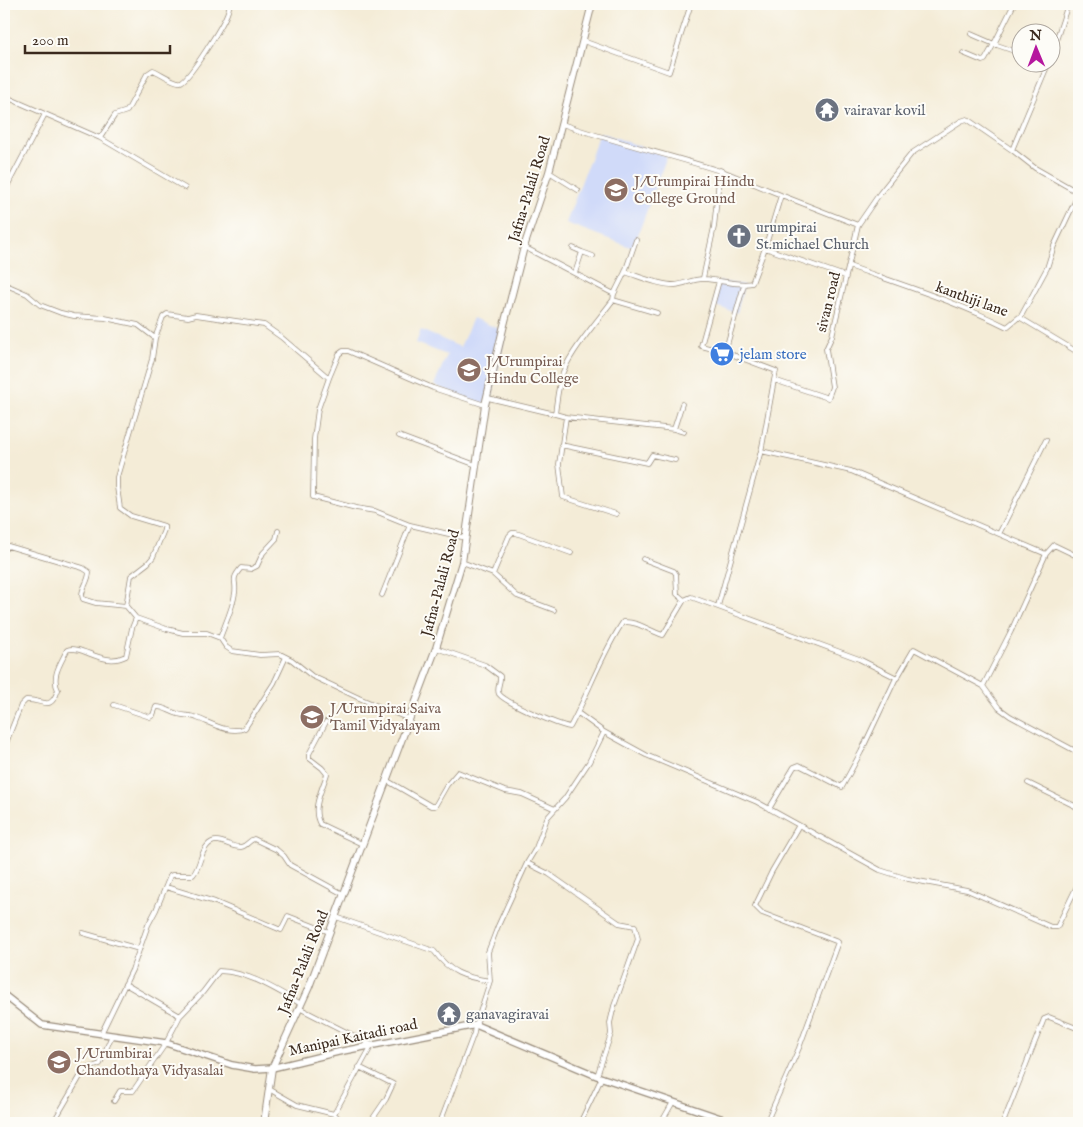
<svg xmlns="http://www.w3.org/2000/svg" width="1083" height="1127" font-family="'IM FELL English',serif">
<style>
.built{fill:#d0daf9}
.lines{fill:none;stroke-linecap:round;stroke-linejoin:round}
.street-casing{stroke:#988b7a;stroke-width:5.5}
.secondary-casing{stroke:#988b7a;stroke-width:8}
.primary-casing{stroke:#988b7a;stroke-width:8}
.street{stroke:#fff;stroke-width:4}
.secondary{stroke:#fff;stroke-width:5.5}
.primary{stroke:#fff;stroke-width:6}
.labels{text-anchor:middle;stroke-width:4;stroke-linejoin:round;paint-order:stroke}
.worship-label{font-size:15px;fill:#5b616d;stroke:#fdfcf7;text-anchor:start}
.education-label{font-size:15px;fill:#785e54;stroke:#fdfcf7;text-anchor:start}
.street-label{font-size:15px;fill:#3b2a1e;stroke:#fdfcf7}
.shop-label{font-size:15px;fill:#366cbe;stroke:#fdfcf7;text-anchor:start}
</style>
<rect width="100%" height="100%" fill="#fdfcf7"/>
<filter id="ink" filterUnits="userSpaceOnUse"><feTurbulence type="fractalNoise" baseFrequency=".02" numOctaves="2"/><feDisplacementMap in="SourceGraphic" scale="10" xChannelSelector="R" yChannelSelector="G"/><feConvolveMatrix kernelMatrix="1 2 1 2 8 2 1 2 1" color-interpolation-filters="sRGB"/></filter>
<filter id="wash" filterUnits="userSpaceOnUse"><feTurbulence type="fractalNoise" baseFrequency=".0096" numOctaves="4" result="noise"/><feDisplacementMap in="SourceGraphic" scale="20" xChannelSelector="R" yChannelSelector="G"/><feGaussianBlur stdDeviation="1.12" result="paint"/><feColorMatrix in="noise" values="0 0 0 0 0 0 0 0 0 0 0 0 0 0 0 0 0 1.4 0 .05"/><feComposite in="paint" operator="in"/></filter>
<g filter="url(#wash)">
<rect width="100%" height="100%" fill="#f4ecd7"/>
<!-- built -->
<path class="built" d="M600 132 667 156 633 248 566 223Z
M719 281 744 285 737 313 713 305Z
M473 318 506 332 490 409 434 385 447 355 416 343 421 330 460 347Z"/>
</g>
<g filter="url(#ink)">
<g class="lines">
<defs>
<path id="street" d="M1014 4 994 44 1020 53
M583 41 669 72 691 4
M963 53 982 61 985 60 994 44 971 34
M1050 59 1068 4
M4 96 100 138 185 188
M562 124C613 142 667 154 720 171
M100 138 115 115 127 111 147 74 153 70C159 72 176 84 181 82 190 78 225 22 228 11 229 9 229 6 230 4
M1012 150 1035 168 1079 193
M549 172 578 190
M4 192 45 114
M781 195 858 225
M573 248 582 252
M849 266C902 285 957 302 1007 327L1019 317 1079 353
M625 272 636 240
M575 273 582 252 593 256
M703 278 714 227 720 170 781 195 765 248
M719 281 701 346 725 352
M4 284 27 294 40 305 61 313 74 316 105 318 138 325 155 338
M744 285 725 352 776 371 774 380
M614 294 625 272C641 277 658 285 675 285 685 284 695 278 705 279 719 280 740 286 752 283L765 248 845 276
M613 300 657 313
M1020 318 1047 268 1054 246 1079 193
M329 378 318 409 314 439 313 497 356 508 375 511 410 525 466 538
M488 398 555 414C557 400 558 385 563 372 572 350 598 320 613 300L614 294 524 247
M555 414 566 417 674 429 682 404
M566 417 559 464 563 497 616 514
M674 429 684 432
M399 436 476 465
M561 445 647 463 652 455 675 460
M761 451 851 471 1046 554 1054 545 1079 557
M999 534 1046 440
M4 550 8 546 83 568 89 572C89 583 79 590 83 599L96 603 126 606
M643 559 674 571 676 574 677 594 684 600
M462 562 493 574 517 596 554 610
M493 574 509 536 512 533H516L571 553
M382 595 410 525
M718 606 762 447 774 380 828 398 832 387 826 349 832 336 858 225 880 193 912 153 961 121 967 119 1012 150 1049 62
M220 638C225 624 233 608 235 593 237 580 230 581 241 568L251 569 257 566 263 553 276 539 278 531
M436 648 485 665 500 676C501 682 496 689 499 694 506 703 558 725 570 727 589 692 601 655 623 622 638 621 649 631 663 635L684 600 691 597 859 659 897 678 914 649 983 686 999 708 1010 716 1079 753
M983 686 1011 631 1046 554
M114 705 150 717 153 715 156 707C163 706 170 712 178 714 184 716 191 715 197 718 211 723 230 735 245 728L274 683 286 657
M578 713 604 732 646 755 757 802 880 870 908 879 967 890 1051 927H1057L1079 882
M409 719 359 698 312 676 292 660 280 654 260 655 232 651 226 647 220 638 207 633H183L167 629 136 618 126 606 131 576 148 563 153 557 164 530V526L131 516 120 508 117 487V477L152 359 155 338 163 317 167 314 188 317 196 315 264 325 281 337 329 378 339 354 343 351H348L433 388 485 405
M326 722 309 754V758L322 768 327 774C322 790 311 809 320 824L362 844
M4 748 21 705 26 700C43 699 50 713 58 690 51 676 61 663 67 650 82 644 103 668 126 656L132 628 136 618
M386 780 431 806H435L447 785 458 772 505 791 522 794 555 809
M1028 783 1079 808
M769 809 794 767 799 765 842 787 861 752 896 678
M527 863 549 874 619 923 635 926 638 939 614 1006 610 1023 611 1034 597 1076
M166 887 215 902 281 930 288 916 329 932
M336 917 434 951C450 973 464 977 490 981
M83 933 139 949
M125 984 180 1016
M299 1008 372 1045 334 1114
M476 1025 490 981 488 952 498 926 527 863 536 848 547 818 565 798 589 762 604 732
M101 1034 132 970 148 925 156 910 170 876 172 875H193C200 867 200 854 207 846 217 834 229 848 241 847 247 846 249 840 254 839L277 850 284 856 290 865 343 894
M359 1067 393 1084 386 1099 371 1121
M269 1089 297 1105 334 1114 344 1123
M114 1101 120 1091H133L166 1043 180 1016 203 992 219 971C249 972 275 989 301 1004
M53 1123 84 1070 100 1064 112 1035
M440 1123 474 1033 475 1025
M580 1123 602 1077
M661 1123 673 1102
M766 1123 799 1048 838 942 762 913 755 906 772 871 799 825
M1003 1123 1044 1019 1049 1017 1079 1029"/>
<path id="secondary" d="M4 995 42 1025 166 1043 232 1065 255 1069 272 1068 338 1052 476 1025 597 1076 735 1123"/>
<path id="primary" d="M264 1123 272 1068 309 987 436 648 462 562 485 405 503 329 524 247 549 172 592 4"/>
</defs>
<!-- street casing -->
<use href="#street" class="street-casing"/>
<!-- secondary casing -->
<use href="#secondary" class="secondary-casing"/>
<!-- primary casing -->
<use href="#primary" class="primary-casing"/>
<!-- street -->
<use href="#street" class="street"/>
<!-- secondary -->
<use href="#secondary" class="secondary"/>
<!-- primary -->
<use href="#primary" class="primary"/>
</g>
</g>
<!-- icons -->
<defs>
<symbol id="temple-disc" viewBox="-11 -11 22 22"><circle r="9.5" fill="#6b7280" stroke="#fdfcf7"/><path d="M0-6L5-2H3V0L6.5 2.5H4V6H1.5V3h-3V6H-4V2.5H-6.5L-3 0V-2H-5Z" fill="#fff"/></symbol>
<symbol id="school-disc" viewBox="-11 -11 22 22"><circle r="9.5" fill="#8d6e63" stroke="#fdfcf7"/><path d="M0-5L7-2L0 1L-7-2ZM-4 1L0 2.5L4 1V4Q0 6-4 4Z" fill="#fff"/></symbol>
<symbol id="church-disc" viewBox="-11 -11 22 22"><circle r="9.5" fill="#6b7280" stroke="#fdfcf7"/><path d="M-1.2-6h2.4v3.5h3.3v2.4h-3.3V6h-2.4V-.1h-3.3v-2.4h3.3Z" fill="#fff"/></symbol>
<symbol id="supermarket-disc" viewBox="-11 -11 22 22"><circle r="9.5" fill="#3f7fe0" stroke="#fdfcf7"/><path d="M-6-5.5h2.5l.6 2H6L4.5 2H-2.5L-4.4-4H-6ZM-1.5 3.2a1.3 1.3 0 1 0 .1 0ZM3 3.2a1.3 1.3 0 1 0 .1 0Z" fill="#fff"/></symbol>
</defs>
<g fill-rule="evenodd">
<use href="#temple-disc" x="813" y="96" width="28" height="28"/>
<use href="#school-disc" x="602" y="176" width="28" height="28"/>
<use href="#church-disc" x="725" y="222" width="28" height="28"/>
<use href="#supermarket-disc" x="708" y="340" width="28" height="28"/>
<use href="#school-disc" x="455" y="356" width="28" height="28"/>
<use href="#school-disc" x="298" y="703" width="28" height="28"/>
<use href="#temple-disc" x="435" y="1000" width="28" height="28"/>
<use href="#school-disc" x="45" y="1048" width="28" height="28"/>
</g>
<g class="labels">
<!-- worship labels -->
<g class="worship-label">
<text x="844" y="115">vairavar kovil</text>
<text x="756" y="232">urumpirai<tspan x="756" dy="17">St.michael Church</tspan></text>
<text x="466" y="1019">ganavagiravai</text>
</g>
<!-- education labels -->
<g class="education-label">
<text x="634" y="186">J/Urumpirai Hindu<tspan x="634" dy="17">College Ground</tspan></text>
<text x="486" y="366">J/Urumpirai<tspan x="486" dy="17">Hindu College</tspan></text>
<text x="330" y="713">J/Urumpirai Saiva<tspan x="330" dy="17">Tamil Vidyalayam</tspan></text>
<text x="76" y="1058">J/Urumbirai<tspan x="76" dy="17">Chandothaya Vidyasalai</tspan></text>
</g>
<!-- street labels -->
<g class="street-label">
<text transform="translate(529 189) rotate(-73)" y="5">Jafna-Palali Road</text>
<text transform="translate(972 299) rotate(20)" y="5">kanthiji lane</text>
<text transform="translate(828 302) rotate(-76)" y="5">sivan road</text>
<text transform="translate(440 583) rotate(-75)" y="5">Jafna-Palali Road</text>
<text transform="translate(303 962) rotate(-68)" y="5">Jafna-Palali Road</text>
<text transform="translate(353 1037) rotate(-12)" y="5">Manipai Kaitadi road</text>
</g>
<!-- shop labels -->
<g class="shop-label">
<text x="740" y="359">jelam store</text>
</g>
</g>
<!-- margin -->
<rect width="1083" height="1127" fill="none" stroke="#fdfcf7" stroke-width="20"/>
<!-- north arrow -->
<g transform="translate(1036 48) rotate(359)"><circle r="24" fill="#fdfcf7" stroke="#afa8a0"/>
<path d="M0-4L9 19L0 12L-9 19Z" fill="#b5179e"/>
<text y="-8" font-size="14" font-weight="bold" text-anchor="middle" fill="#3b2a1e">N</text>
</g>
<!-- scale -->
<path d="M25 45v8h145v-8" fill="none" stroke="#3b2a1e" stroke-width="2.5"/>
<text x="32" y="45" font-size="15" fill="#3b2a1e" stroke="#fdfcf7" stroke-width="4" paint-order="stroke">200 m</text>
</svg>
